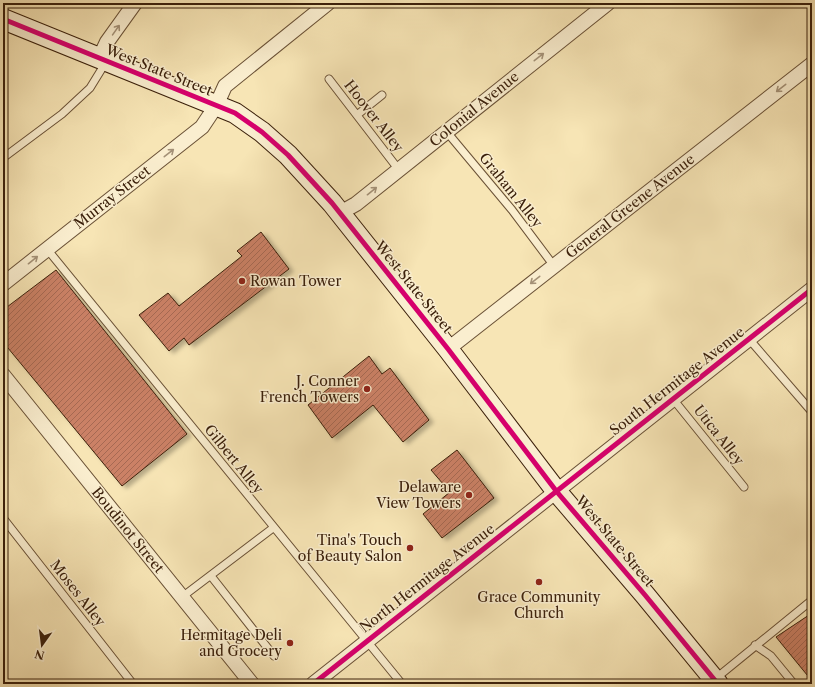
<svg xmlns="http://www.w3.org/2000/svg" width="815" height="687" font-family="'Libre Caslon Text',serif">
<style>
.building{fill:url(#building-hatch);stroke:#3b200b;filter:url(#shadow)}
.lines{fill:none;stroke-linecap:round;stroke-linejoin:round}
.lane-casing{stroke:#6a5136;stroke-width:9}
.street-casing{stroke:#6a5136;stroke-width:16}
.secondary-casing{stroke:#3b200b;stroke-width:22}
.lane{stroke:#faeecf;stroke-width:7}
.street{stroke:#faeecf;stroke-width:14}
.secondary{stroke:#faeecf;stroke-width:20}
.cycleway-casing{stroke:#faeecf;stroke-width:8}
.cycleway{stroke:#d6006c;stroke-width:5}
.oneway{stroke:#a49177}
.poi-dot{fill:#8f2418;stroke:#faeecf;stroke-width:1.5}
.labels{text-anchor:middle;stroke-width:3;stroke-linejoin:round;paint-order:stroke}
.street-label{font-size:14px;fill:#3b200b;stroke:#faeecf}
.poi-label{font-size:14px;fill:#3b200b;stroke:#faeecf;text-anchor:end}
</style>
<defs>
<pattern id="building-hatch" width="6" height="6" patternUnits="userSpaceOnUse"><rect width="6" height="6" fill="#cb8166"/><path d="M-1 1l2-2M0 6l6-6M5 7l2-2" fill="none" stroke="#a66952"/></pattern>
<filter id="shadow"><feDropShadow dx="4.5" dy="2.5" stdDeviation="2" flood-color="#0004"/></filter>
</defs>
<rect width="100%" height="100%" fill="#f7e5b5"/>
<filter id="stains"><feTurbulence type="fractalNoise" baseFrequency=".005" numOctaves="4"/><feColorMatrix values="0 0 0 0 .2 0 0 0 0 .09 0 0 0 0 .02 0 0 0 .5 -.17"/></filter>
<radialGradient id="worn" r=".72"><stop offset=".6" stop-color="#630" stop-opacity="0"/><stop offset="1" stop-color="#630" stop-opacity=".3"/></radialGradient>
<!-- building -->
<path class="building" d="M261 232 289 269 189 345 184 338 169 351 139 315 168 293 179 306 242 256 237 251Z
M56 270 187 434 122 486 3 342V310Z
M369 356 382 374 390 368 429 420 403 442 373 405 332 438 308 405Z
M457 450 494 498 442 538 423 514 450 492 431 470Z
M812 613V681L776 637Z"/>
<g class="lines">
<defs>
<path id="lane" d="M329 79 399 170
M357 115 382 95
M446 131 512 210 554 266
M3 158 62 114 90 88 106 62
M47 249 402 684
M749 339 812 412
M673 399 744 487
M3 518 133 684
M211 576 274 656
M182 597 273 528
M755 645 771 656 794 684
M715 679 812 600"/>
<path id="street" d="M99 59 107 42 135 3
M340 213 356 204 608 3
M3 284 202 127 216 106 225 86 328 3
M448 349 812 64
M3 375 252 684
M313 684 812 289"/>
<path id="secondary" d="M3 19 235 113 262 132 288 155 332 203 448 349 557 492 645 595 718 684"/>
</defs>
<!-- lane casing -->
<use href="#lane" class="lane-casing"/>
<!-- street casing -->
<use href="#street" class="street-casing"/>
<!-- secondary casing -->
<use href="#secondary" class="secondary-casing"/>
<!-- lane -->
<use href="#lane" class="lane"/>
<!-- street -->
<use href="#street" class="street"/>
<!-- secondary -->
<use href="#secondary" class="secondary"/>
<defs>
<path id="cycleway" d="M3 19 235 113 262 132 288 155 332 203 448 349 557 492 645 595 718 684
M313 684 812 289"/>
</defs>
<!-- cycleway casing -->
<use href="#cycleway" class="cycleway-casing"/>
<!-- cycleway -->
<use href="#cycleway" class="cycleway"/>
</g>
<!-- one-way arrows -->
<defs><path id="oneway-shaft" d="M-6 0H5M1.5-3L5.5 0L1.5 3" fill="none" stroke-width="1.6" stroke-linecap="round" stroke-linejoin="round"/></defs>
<g class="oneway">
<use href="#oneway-shaft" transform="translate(116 30) rotate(-55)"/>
<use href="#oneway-shaft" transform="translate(539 57) rotate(-38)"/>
<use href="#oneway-shaft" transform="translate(781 88) rotate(142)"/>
<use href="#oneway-shaft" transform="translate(169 153) rotate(-38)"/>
<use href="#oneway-shaft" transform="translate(372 191) rotate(-39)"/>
<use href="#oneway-shaft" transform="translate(33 260) rotate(-39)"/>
<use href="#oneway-shaft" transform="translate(535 280) rotate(142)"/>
</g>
<!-- markers -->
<g class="poi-dot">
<circle cx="242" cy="281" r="4"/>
<circle cx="367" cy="389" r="4"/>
<circle cx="469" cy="495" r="4"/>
<circle cx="410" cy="548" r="4"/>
<circle cx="539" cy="582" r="4"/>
<circle cx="290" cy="643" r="4"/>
</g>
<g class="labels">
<!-- street labels -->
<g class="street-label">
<text transform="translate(159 70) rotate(22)" y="5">West State Street</text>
<text transform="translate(474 109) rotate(-39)" y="5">Colonial Avenue</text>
<text transform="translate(374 116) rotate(52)" y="5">Hoover Alley</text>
<text transform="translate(511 190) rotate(51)" y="5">Graham Alley</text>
<text transform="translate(112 197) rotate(-38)" y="5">Murray Street</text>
<text transform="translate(630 206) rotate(-38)" y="5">General Greene Avenue</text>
<text transform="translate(414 287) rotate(51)" y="5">West State Street</text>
<text transform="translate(677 381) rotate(-38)" y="5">South Hermitage Avenue</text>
<text transform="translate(719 435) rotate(52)" y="5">Utica Alley</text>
<text transform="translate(234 459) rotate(51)" y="5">Gilbert Alley</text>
<text transform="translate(128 530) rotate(51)" y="5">Boudinot Street</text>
<text transform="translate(615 541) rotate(50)" y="5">West State Street</text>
<text transform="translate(427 578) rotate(-38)" y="5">North Hermitage Avenue</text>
<text transform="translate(78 593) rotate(52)" y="5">Moses Alley</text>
</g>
<!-- poi labels -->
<g class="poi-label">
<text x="250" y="286" text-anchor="start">Rowan Tower</text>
<text x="359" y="386">J. Conner<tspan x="359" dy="16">French Towers</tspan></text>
<text x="461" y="492">Delaware<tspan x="461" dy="16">View Towers</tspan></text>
<text x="402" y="545">Tina's Touch<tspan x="402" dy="16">of Beauty Salon</tspan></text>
<text x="539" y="602" text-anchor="middle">Grace Community<tspan x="539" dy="16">Church</tspan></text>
<text x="282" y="640">Hermitage Deli<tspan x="282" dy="16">and Grocery</tspan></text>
</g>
</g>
<!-- margin -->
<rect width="815" height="687" fill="none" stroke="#f7e5b5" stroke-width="16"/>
<rect x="4" y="4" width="807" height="679" fill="none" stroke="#3b200b" stroke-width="2"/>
<rect x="8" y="8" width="799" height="671" fill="none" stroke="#3b200b"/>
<!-- north arrow -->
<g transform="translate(42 645) rotate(194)" stroke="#faeecf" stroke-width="3" paint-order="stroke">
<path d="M0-3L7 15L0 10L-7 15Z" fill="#3b200b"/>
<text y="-6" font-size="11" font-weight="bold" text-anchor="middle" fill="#3b200b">N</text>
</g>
<rect width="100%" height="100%" filter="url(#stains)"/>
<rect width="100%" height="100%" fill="url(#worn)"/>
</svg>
